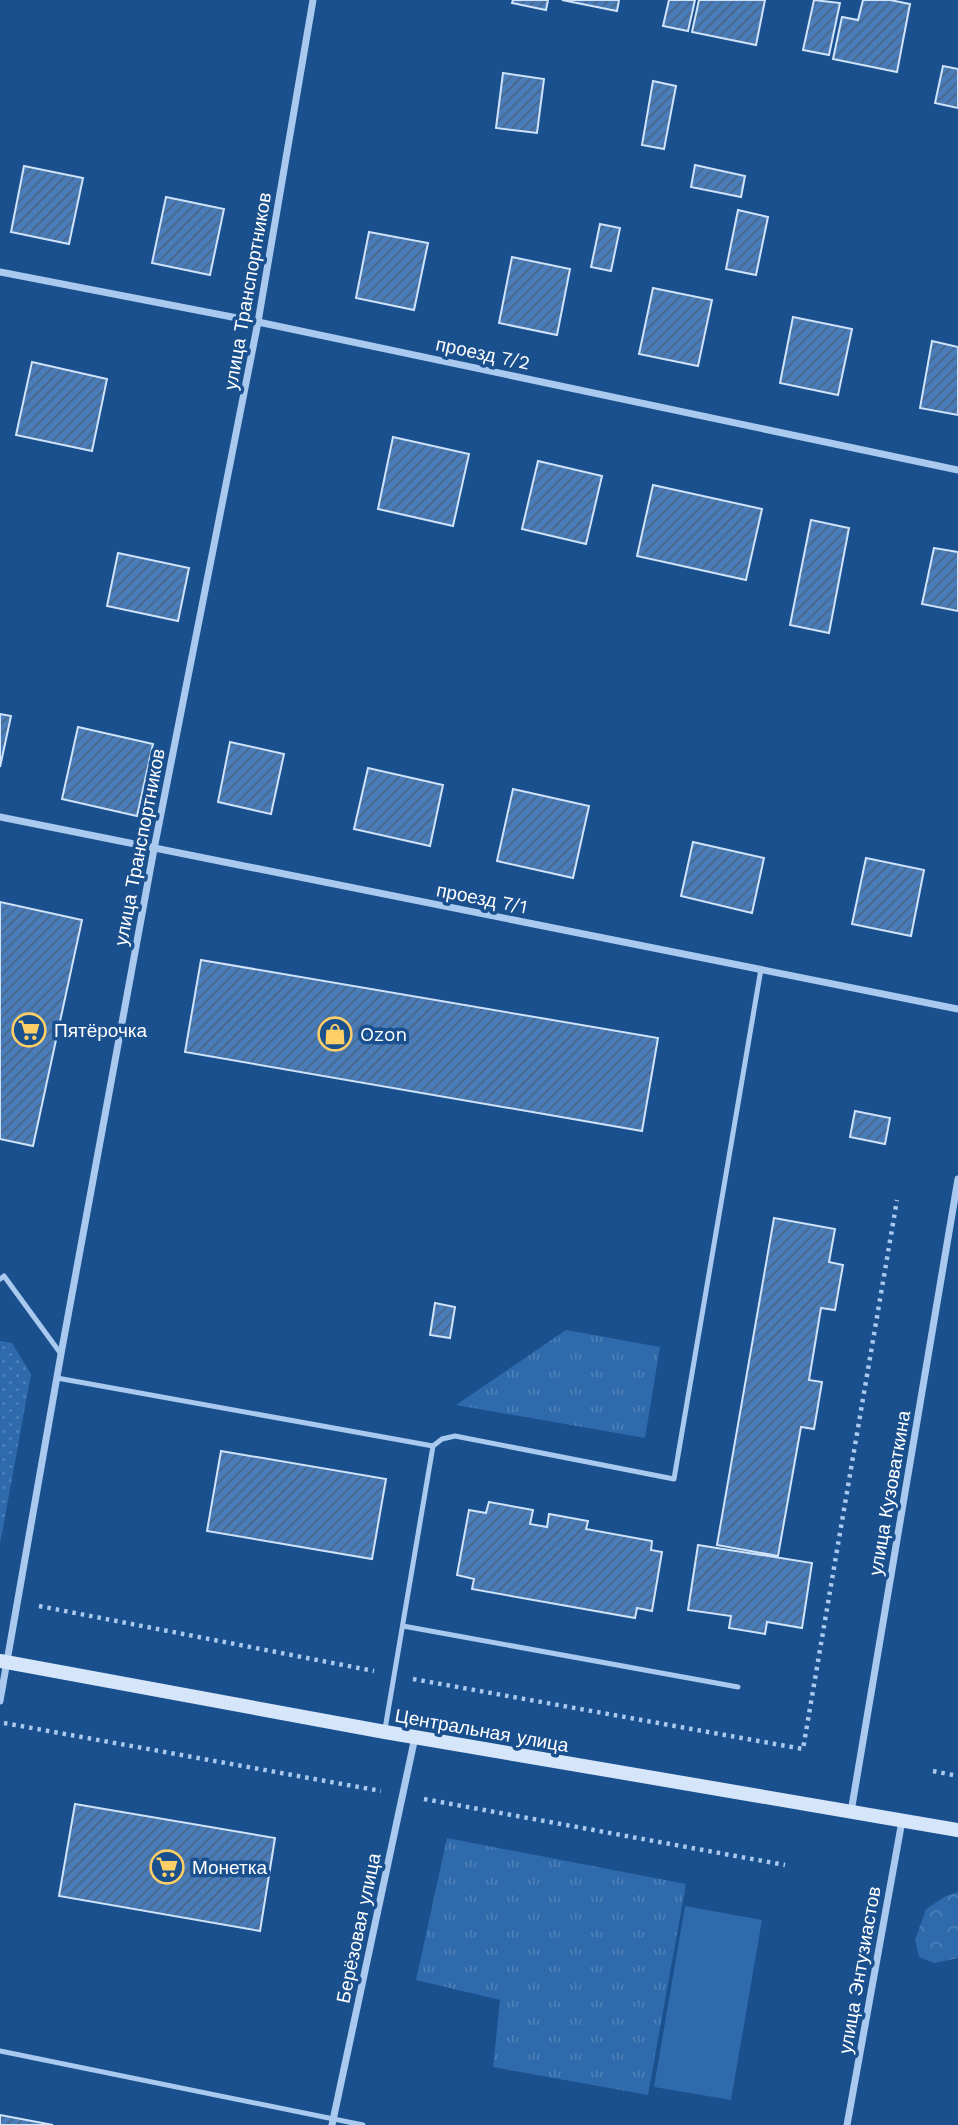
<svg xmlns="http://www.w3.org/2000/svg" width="958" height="2125" font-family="'Work Sans',sans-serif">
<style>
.grass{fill:url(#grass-dots)}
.forest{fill:url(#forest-crowns)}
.park{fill:url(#park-tufts)}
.pitch{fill:#2f6aac}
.building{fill:url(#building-hatch);stroke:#cfe3fa;stroke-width:2}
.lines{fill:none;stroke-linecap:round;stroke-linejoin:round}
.path{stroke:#a9c9ee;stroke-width:4.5;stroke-dasharray:3.5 5;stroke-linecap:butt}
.lane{stroke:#a9c9ee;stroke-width:5}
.street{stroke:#a9c9ee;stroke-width:7}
.secondary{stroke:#d6e6fa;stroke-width:14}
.labels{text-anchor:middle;stroke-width:7;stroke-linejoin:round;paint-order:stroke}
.street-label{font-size:19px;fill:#fff;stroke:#1b508e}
.poi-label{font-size:19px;fill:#fff;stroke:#1b508e;text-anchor:start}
</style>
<defs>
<pattern id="grass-dots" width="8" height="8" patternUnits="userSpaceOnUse" patternTransform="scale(1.75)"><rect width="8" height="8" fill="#2f6aac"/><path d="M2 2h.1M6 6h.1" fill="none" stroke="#4e80b8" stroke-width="1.8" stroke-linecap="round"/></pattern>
<pattern id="forest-crowns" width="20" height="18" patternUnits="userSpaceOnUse" patternTransform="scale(1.75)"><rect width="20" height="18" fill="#2f6aac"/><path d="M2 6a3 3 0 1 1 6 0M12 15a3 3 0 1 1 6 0" fill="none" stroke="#4e80b8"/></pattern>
<pattern id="park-tufts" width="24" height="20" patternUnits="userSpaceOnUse" patternTransform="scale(1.75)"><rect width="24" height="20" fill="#2f6aac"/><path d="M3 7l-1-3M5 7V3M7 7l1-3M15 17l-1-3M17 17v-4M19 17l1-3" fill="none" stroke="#4e80b8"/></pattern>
<pattern id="building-hatch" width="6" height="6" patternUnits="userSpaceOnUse" patternTransform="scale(1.75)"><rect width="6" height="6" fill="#497cb8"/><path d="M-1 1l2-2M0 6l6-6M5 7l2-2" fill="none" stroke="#4a6687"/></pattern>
</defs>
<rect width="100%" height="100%" fill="#1b508e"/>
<!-- grass -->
<path class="grass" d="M0 1341 12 1343 31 1374 0 1544Z"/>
<!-- forest -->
<path class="forest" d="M958 1892V1958L934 1963 919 1957 915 1940 926 1909 946 1896Z"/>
<!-- park -->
<path class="park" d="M566 1330 660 1347 645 1438 456 1405Z
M447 1838 686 1884 648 2095 493 2067 500 2000 416 1980Z"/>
<!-- pitch -->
<path class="pitch" d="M685 1906 762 1920 731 2100 654 2087Z"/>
<!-- building -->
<path class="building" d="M513 0H548L546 10 512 3Z
M562 0H619L617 11Z
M669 0H695L688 31 663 26Z
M699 0H765L756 45 692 32Z
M814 0 840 3 829 55 803 50Z
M863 0H890L910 4 897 72 833 59 842 17 858 20Z
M943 66 958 69V108L935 103Z
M503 73 544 79 537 133 496 128Z
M653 81 676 86 664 149 642 145Z
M695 165 745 176 741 197 691 187Z
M24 166 83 178 69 244 11 232Z
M166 197 224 209 210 275 152 263Z
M738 210 768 217 756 275 726 269Z
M600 224 620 228 611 271 591 267Z
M369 232 428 243 414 310 356 298Z
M512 257 570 269 557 335 499 323Z
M653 288 712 300 698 366 639 354Z
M793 317 852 329 838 395 780 383Z
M932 341 958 347V415L920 408Z
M32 362 107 379 92 451 16 435Z
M393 437 469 454 453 526 378 509Z
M538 461 602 476 586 544 522 529Z
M653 485 762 509 746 580 637 556Z
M811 520 849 528 829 633 790 625Z
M934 548 958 552V611L922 604Z
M118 553 189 568 178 621 107 606Z
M0 714 11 716 0 767Z
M78 727 153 744 137 816 62 799Z
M230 742 284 754 271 814 218 802Z
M368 768 443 785 430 846 354 829Z
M513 789 589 806 573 878 497 861Z
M693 842 764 858 752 913 681 896Z
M866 858 924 870 911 936 852 924Z
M0 902 82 920 33 1146 0 1139Z
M201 960 658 1038 642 1131 185 1052Z
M855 1111 890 1118 885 1144 850 1137Z
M774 1218 835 1229 829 1262 843 1265 835 1310 821 1308 809 1380 822 1382 814 1429 801 1427 778 1556 717 1545Z
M435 1303 455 1307 450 1338 430 1335Z
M221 1451 386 1479 372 1559 207 1531Z
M489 1502 533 1510 530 1524 547 1527 549 1514 588 1521 586 1529 652 1541 651 1550 662 1552 652 1611 637 1608 635 1618 472 1589 474 1579 457 1575 469 1510 486 1513Z
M698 1545 812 1563 802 1628 767 1622 765 1634 729 1628 731 1616 688 1610Z
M75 1804 275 1838 260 1931 59 1896Z
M0 2115 53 2125H0Z"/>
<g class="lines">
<!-- path -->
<path class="path" d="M39 1606 374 1671
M413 1679 803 1749 897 1200
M4 1723 381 1791
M933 1771 958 1776
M424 1799 785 1865"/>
<!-- lane -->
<path class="lane" d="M0 1279 4 1276 61 1354
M57 1378 433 1446
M403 1626 738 1687
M385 1729 433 1446 442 1439 455 1436 674 1479 761 969
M0 2051 363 2125"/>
<!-- street -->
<path class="street" d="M0 272 258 322 958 470
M0 817 958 1009
M0 1701 61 1354 154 849 258 322 313 0
M851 1812 958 1179
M332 2125 415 1737
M847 2125 902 1821"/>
<!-- secondary -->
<path class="secondary" d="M0 1661 385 1732 958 1830"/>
</g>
<!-- icons -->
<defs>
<symbol id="supermarket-ring" viewBox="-11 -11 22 22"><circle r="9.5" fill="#1b508e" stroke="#fecf66" stroke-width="1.5"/><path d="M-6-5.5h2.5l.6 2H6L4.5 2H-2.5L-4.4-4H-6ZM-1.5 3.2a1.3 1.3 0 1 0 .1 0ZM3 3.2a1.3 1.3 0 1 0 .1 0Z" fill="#fecf66"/></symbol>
<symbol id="shop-ring" viewBox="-11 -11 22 22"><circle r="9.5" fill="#1b508e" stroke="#fecf66" stroke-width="1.5"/><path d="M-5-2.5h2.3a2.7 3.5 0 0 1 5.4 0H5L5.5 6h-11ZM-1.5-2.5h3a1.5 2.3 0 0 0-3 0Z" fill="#fecf66"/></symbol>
</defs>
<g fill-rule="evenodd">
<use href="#supermarket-ring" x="10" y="1011" width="38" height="38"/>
<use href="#shop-ring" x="316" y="1015" width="38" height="38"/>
<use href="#supermarket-ring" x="148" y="1848" width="38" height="38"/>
</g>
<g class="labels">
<!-- street labels -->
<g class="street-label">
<text transform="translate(247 291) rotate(-80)" y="7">улица Транспортников</text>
<text transform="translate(483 353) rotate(12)" y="7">проезд 7/2</text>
<text transform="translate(139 847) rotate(-79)" y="7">улица Транспортников</text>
<text transform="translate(482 898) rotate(11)" y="7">проезд 7/1</text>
<text transform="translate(889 1493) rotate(-80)" y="7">улица Кузоваткина</text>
<text transform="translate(482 1730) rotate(10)" y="7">Центральная улица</text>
<text transform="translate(358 1928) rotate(-78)" y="7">Берёзовая улица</text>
<text transform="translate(859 1970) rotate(-80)" y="7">улица Энтузиастов</text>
</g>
<!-- poi labels -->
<g class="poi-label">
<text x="54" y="1037">Пятёрочка</text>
<text x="360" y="1041">Ozon</text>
<text x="192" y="1874">Монетка</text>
</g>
</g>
</svg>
